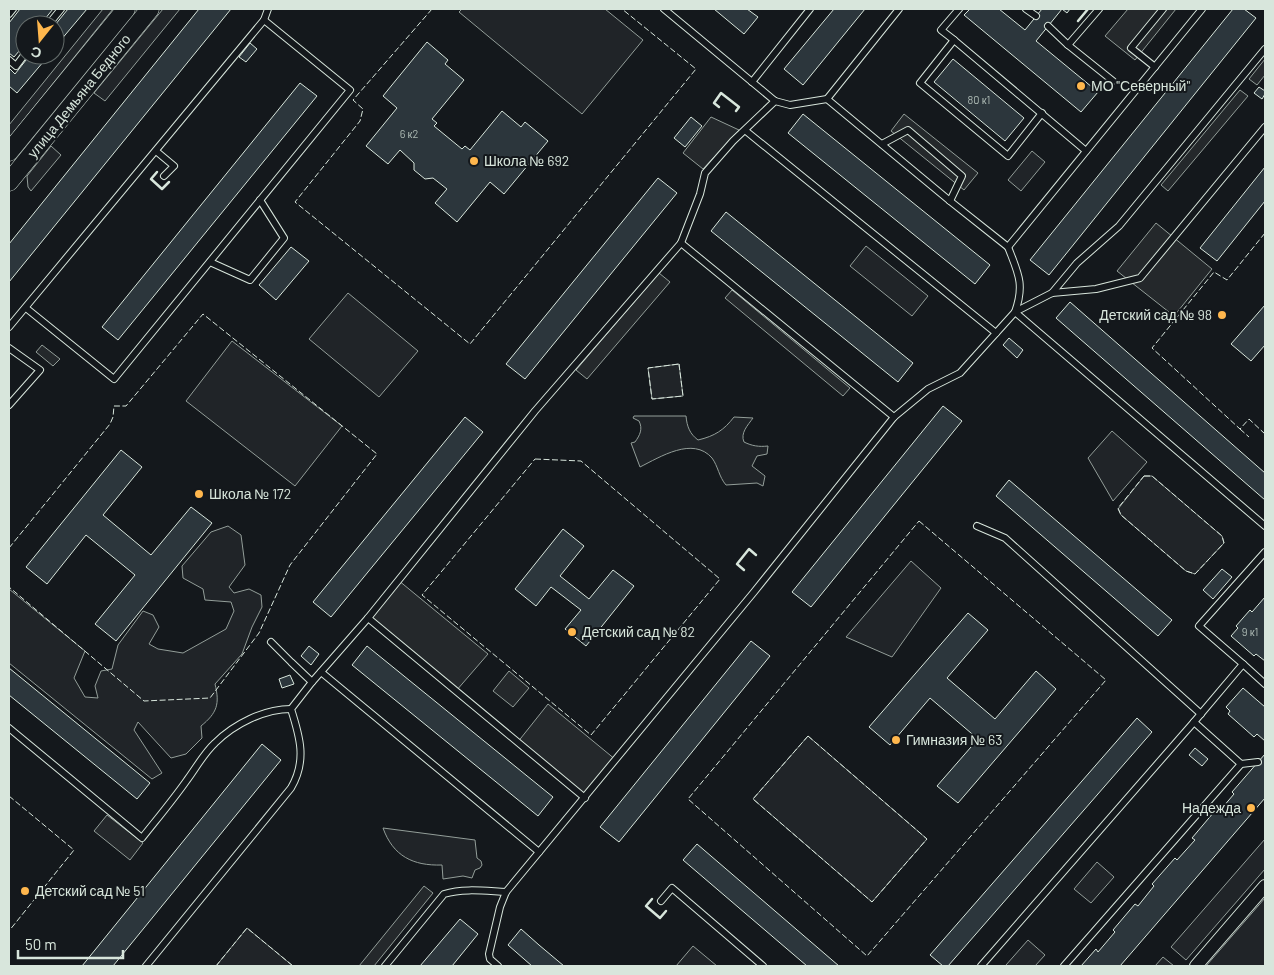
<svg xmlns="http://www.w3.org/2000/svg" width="1274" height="975" font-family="Barlow,sans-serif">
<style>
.green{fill:#202428;stroke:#939e99}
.parking{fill:#24282b;stroke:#939e99}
.building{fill:#2c363c;stroke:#d8e6dc}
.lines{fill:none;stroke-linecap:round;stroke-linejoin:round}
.lane-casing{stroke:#d8e6dc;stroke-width:8}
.street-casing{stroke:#d8e6dc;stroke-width:14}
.secondary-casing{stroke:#d8e6dc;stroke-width:19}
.lane{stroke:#14181c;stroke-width:6}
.street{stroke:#14181c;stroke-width:12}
.secondary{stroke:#14181c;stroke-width:18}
.fence{stroke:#d8e6dc;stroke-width:1;stroke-dasharray:6 2.5;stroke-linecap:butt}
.wall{stroke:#d8e6dc;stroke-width:2.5}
.poi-dot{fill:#ffb74d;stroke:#14181c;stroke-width:2}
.labels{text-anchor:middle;stroke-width:4;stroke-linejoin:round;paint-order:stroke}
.number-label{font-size:11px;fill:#adbab4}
.poi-label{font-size:14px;fill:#d8e6dc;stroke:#14181c;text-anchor:start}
.street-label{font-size:14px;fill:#d8e6dc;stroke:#14181c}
</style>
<rect width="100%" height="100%" fill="#14181c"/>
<!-- green -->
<g class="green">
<polygon points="103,9 113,9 9,138 9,125"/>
<polygon points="163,9 180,9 105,101 94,93"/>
<polygon points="462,9 605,9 643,40 582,114 459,12"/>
<polygon points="51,146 61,155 31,191 28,187 27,176"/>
<polygon points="1032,151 1045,162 1021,191 1008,180"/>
<polygon points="866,246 928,296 912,316 850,266"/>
<polygon points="348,293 418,351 379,397 309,339"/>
<polygon points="232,341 342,426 295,486 186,401"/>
<polygon points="679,364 683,396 652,399 648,368"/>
<path d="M634,416H686C687,427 690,434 698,440C715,436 724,430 734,417L753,418C748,425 740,433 744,442C752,446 759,447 768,446L767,454L757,456L752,466L765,476L763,486L757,483L726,485C719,477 718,466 712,458C693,436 660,457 640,467L631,443L635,442C640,435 643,429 639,421L633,418Z"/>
<polygon points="1112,431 1147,462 1113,501 1088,458"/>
<polygon points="1144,476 1152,476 1222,536 1224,543 1195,574 1186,571 1121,515 1118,509"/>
<path d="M228,526L241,535L245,565L229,587L234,593L249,589L261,595L262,607L252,627L242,654L215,684C220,704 217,713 201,726L202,738L186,754L171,758L138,722L134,730L162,773L152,779L9,663V589L85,651L74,678L85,697L98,698L95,686L101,671L112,669L118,645L143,611L153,615L159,627L149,644L158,649L183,653L226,629L234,611L231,602L205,600L203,589L183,578L182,566L211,532Z"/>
<polygon points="911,561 941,588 892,657 846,637"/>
<polygon points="808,736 927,839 872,902 753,799"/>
<path d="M383,828L475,840L477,858L481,861L482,865L480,868L475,870L472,878L463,876L443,879L442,865C413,866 393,856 383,828Z"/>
<polygon points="1265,839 1265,869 1186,960 1171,947"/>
<polygon points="1097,862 1114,877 1091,903 1074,889"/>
<polygon points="1265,898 1265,966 1206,966"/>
<polygon points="247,928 293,966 216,966"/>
<polygon points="1028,940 1045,955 1035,966 1008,966 1006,965"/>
<polygon points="693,946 717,966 676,966"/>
<polygon points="1163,957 1174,966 1155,966"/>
</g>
<!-- parking -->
<g class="parking">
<polygon points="1128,9 1176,9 1135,60 1105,36"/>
<polygon points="1265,59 1265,75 1257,85 1249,79"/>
<polygon points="1240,90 1248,96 1168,191 1161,185"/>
<polygon points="904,114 978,173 964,190 891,131"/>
<polygon points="711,117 739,130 703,169 683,153"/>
<polygon points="1156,223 1212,269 1174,316 1117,271"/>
<polygon points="659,273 670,282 587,379 576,370"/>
<polygon points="732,290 850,388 843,396 725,298"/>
<polygon points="42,345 60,359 53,366 36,352"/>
<polygon points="398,580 488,654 456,691 368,618"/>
<polygon points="509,671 529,688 513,707 493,691"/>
<polygon points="548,704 616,760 585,798 517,743"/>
<polygon points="107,815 143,843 130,860 94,831"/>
<polygon points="424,886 433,893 374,966 359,966"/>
</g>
<!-- building -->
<g class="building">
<polygon points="20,9 53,9 40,25 25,25 25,44 14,57 9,53 9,23"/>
<polygon points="68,9 87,9 55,47 55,25"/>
<polygon points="199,9 231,9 9,282 9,244"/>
<polygon points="714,9 747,9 758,17 744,34"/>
<polygon points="834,9 865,9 803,85 784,69"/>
<polygon points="970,9 999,9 1025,30 1042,9 1070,9 1067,13 1062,9 1036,41 1098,92 1081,112 964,15"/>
<polygon points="1233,9 1244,9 1256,18 1049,275 1030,260"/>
<polygon points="427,42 448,60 445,64 464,80 432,119 437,123 434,126 462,149 465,146 470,150 502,111 521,127 525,122 548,141 504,194 490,182 457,222 435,203 447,189 433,178 425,179 414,170 414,163 400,150 388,164 366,146 397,108 383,96"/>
<polygon points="250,43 257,49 246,62 239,57"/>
<polygon points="30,55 49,55 17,93 9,86 9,68 15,74"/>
<polygon points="953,59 1024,118 1005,141 934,82"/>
<polygon points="300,83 317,96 118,340 102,327"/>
<polygon points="1259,87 1265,91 1265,94 1262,99 1254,93"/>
<polygon points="803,114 990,265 975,284 788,133"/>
<polygon points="691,117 702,126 685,147 674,138"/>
<polygon points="1265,167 1265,201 1217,261 1200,248"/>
<polygon points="658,178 677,193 525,379 506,364"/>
<polygon points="726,212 913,363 898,382 711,231"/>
<polygon points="291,247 309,261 276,300 259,285"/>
<polygon points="1070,302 1265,473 1265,500 1056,318"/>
<polygon points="1265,305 1265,345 1251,361 1231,344"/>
<polygon points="1009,338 1023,350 1017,358 1003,345"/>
<polygon points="943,406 962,421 811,607 792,592"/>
<polygon points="465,417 483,432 331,617 313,602"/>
<polygon points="121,450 142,467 103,515 151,555 191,507 212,523 116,641 95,624 135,575 86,535 47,584 26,567"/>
<polygon points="1009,480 1172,620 1158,636 996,496"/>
<polygon points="563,529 584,546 560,576 589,599 613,570 634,586 586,646 565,629 581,610 551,587 536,606 515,589"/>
<polygon points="1222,569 1232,577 1213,599 1203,590"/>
<polygon points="1265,597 1265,661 1256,654 1254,656 1231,636 1238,628 1236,626 1250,610 1252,612"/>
<polygon points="968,613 988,630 947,678 995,719 1036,671 1056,689 958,803 937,786 978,739 930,698 890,745 869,727"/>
<polygon points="751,641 770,656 619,842 600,827"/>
<polygon points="309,646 319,654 311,665 301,656"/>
<polygon points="367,646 553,797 538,816 352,665"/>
<polygon points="9,668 150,783 137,799 9,695"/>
<polygon points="290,675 294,684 282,688 279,679"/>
<polygon points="1243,688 1265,707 1265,741 1257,734 1254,737 1228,714 1230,711 1226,707"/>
<polygon points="1137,718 1152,732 948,966 943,966 930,955"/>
<polygon points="262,744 281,760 113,966 82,966"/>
<polygon points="1195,748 1208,759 1202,766 1189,755"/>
<polygon points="1265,754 1265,798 1120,966 1081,966 1096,949 1098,952 1115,932 1113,930 1135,904 1138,906 1154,886 1152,884 1175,858 1177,860 1195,840 1192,838 1214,812 1217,814 1234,794 1232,792"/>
<polygon points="697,844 839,966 807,966 683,860"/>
<polygon points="460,919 478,934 452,966 420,966"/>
<polygon points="521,929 539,945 564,966 532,966 508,945"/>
</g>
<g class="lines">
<!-- lane casing -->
<g class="lane-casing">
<g id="lane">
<polyline points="664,9 775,101 790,105 827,99 899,9"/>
<polyline points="959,9 941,30 954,40 920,83 1008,156 1042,113"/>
<polyline points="1026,9 1036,16"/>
<polyline points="9,14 13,9"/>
<polyline points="48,25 61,9"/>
<polyline points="1048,26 1068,45 1113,81"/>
<polyline points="954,40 1086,151"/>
<polyline points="1068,45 1099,9"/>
<polyline points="9,60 16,66 25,54"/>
<polyline points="1155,67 1131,48 1163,9"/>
<polyline points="752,82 810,9"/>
<polyline points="827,99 950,201 1008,247 1202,9"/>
<polyline points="746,131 996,333"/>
<polyline points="882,144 908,130 962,176 950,201"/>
<polyline points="156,151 174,166 164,176"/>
<polyline points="681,243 894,417"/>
<path d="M1008,247C1018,273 1025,284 1015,312L1265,526"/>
<polyline points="210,262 250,280 284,238 260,200"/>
<polyline points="1052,293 1077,263 1119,226 1265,49"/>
<polyline points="26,308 114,379 350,90 264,20"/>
<polyline points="9,327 264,20 268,9"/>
<polyline points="9,348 40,370 9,405"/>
<polyline points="977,526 1005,538 1201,714"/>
<polyline points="368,618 585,798"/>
<polyline points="271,642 291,662 312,682"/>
<polyline points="1243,664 1199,626 1265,552"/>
<polyline points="321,672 539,852"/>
<polyline points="1194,722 1241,764"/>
<path d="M9,728L142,838C157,819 173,800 187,780C196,768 204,753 215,743C234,724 264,709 291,709"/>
<polyline points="661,901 672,888 763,966"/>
<path d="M146,966L291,788C307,761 300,737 291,709L312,682L368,618L535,411L681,243L700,194L705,173L733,141L775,101"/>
<path d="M385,966L444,894C464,888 485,891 506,892"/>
<polyline points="498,966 490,959 489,954 500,907 506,892 754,592 894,417 928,389 960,373 1015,312 1052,293 1096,289 1140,278 1265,127"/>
<polyline points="981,966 1194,722 1243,664 1265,684"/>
<polyline points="1064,966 1241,764 1258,762"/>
</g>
</g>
<!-- street casing -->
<g class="street-casing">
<polyline id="street" points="1196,966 1265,886"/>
</g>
<!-- secondary casing -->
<g class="secondary-casing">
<g id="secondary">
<polyline points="9,152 126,9"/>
<polyline points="9,182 150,9"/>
</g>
</g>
<!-- lane -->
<use href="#lane" class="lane"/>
<!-- street -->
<use href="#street" class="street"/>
<!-- secondary -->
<use href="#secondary" class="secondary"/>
<!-- fence -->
<g class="fence">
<polyline points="432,9 353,100 363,109 360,121 295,202 470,344 696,69 622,9"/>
<polyline points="1265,233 1227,280 1214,272 1152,348 1240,429 1249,419 1265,434"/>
<polygon points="679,364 683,396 652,399 648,368"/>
<polyline points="1240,429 1249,437"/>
<polygon points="535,459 581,461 720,579 591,735 422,595"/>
<polygon points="1144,476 1152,476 1222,536 1224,543 1195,574 1186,571 1121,515 1118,508"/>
<polygon points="919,521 1106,680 867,956 688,799"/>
<polyline points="9,548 110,424 113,417 114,406 126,406 203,314 377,454 290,565 259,633 210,698 144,701 9,587"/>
<polygon points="808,736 927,839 872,902 753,799"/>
<polyline points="9,796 74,850 9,931"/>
<polyline points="216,966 247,928 293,966"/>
</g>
<!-- wall -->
<g class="wall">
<polyline points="1078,21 1088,9"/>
<polyline points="719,107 714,103 721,93 739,107 736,111"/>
<polyline points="157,172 151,179 162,189 169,182"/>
<polyline points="744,570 737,564 749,549 756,555"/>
<polyline points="652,899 646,906 660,918 666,911"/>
</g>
</g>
<!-- markers -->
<g class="poi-dot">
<circle cx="1081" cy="86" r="5"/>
<circle cx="474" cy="161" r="5"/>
<circle cx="1222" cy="315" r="5"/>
<circle cx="199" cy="494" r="5"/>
<circle cx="572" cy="632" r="5"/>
<circle cx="896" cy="740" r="5"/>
<circle cx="1251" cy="808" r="5"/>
<circle cx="25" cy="891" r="5"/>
</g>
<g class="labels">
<!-- number labels -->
<g class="number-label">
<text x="979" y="104">80 к1</text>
<text x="409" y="138">6 к2</text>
<text x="1250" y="636">9 к1</text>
</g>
<!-- poi labels -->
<g class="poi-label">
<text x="1091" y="91">МО "Северный"</text>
<text x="484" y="166">Школа № 692</text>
<text x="1212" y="320" text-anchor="end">Детский сад № 98</text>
<text x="209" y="499">Школа № 172</text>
<text x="582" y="637">Детский сад № 82</text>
<text x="906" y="745">Гимназия № 63</text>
<text x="1241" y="813" text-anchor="end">Надежда</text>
<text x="35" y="896">Детский сад № 51</text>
</g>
<!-- street labels -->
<g class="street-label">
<text transform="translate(79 96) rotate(-51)" y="5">улица Демьяна Бедного</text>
</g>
</g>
<!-- border -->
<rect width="1274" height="975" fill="none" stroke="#d8e6dc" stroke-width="20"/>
<!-- north arrow -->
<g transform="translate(40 40) rotate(197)"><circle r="24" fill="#14181c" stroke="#626a69"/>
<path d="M0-4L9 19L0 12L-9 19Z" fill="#ffb74d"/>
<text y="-8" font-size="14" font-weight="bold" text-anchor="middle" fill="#d8e6dc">С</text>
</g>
<!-- scale -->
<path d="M18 950v8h105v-8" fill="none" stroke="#d8e6dc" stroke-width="2.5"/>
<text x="25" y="950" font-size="15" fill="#d8e6dc" stroke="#14181c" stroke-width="4" paint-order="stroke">50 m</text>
</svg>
